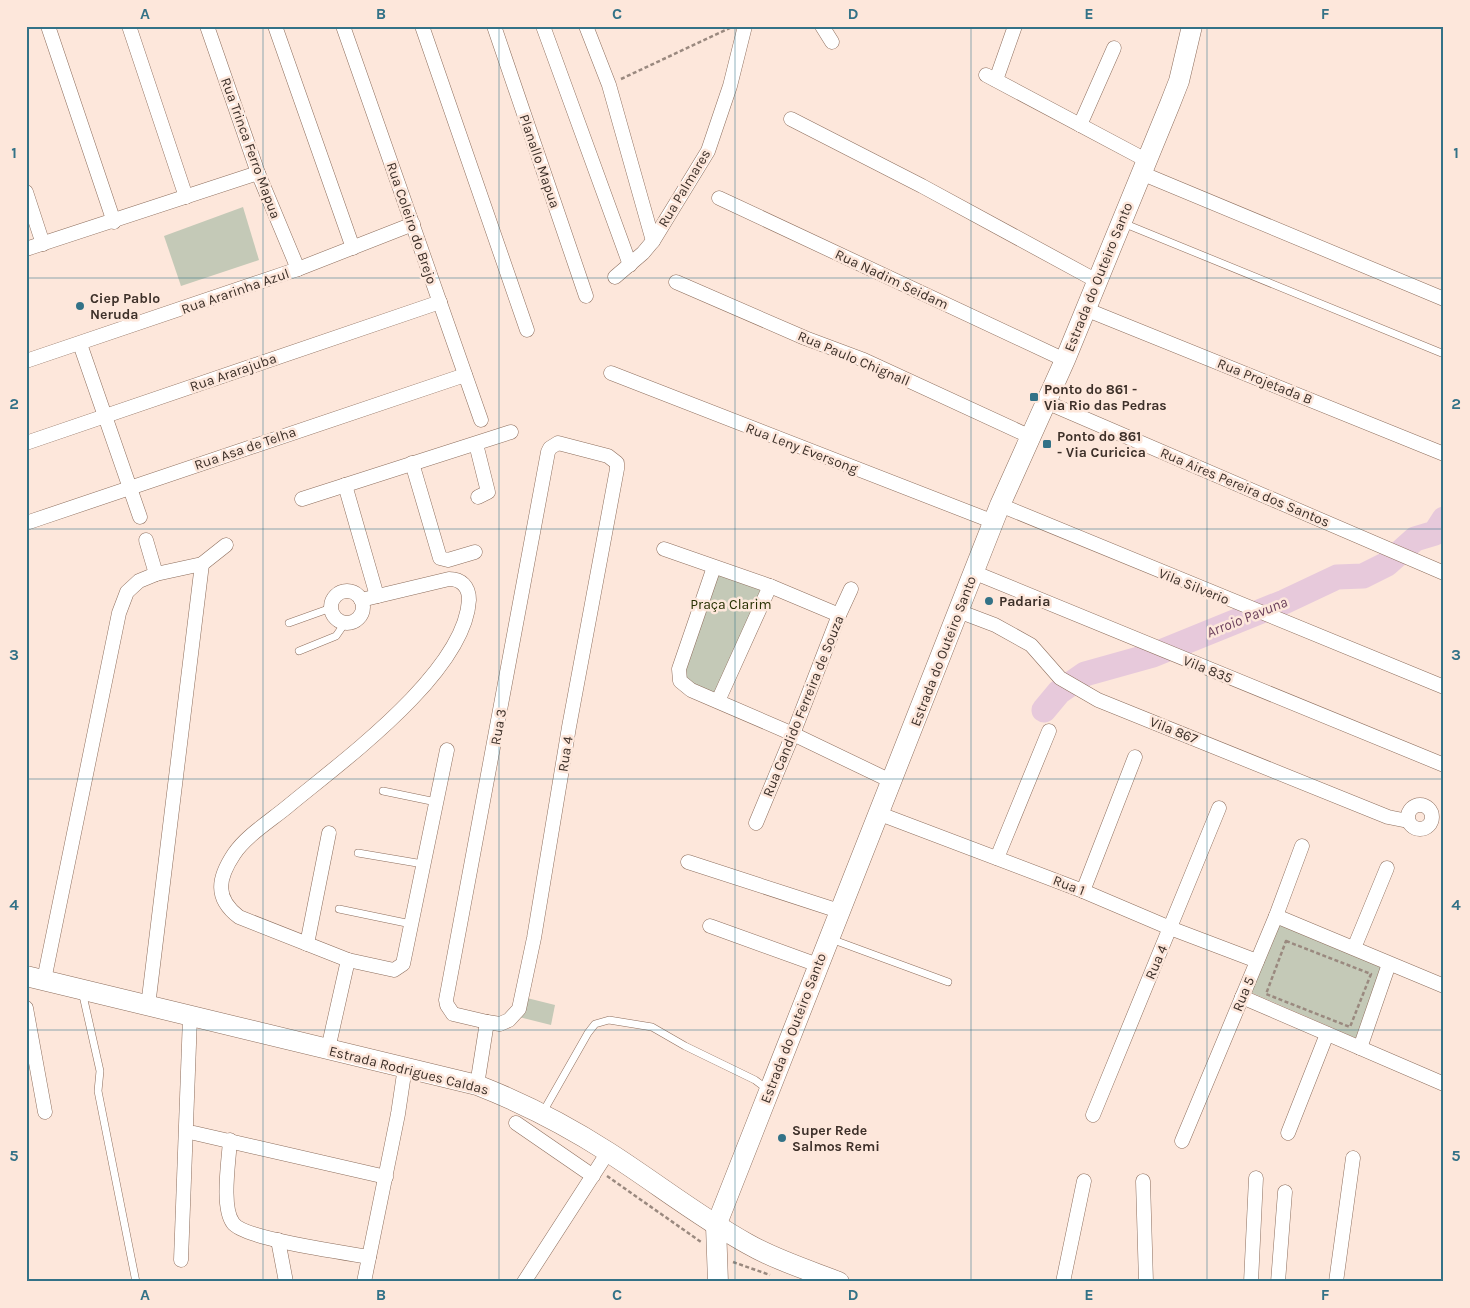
<svg xmlns="http://www.w3.org/2000/svg" width="1470" height="1308" font-family="Karla,sans-serif">
<style>
.green{fill:#c4c9b7}
.lines{fill:none;stroke-linecap:round;stroke-linejoin:round}
.river{stroke:#e7c9db;stroke-width:25}
.lane-casing{stroke:#8d6e5d;stroke-width:8}
.street-casing{stroke:#8d6e5d;stroke-width:15}
.secondary-casing{stroke:#8d6e5d;stroke-width:21}
.path{stroke:#9a897f;stroke-width:2.5;stroke-dasharray:4 2.5;stroke-linecap:butt}
.lane{stroke:#fff;stroke-width:7}
.street{stroke:#fff;stroke-width:14}
.secondary{stroke:#fff;stroke-width:20}
.grid{fill:none;stroke:#337287;stroke-width:1;stroke-opacity:0.55}
.poi-dot{fill:#337287;stroke:#fde7db;stroke-width:2}
.labels{text-anchor:middle;stroke-width:5;stroke-linejoin:round;paint-order:stroke}
.street-label{font-size:14px;fill:#3d3029;stroke:#fde7db}
.poi-label{font-size:14px;font-weight:bold;fill:#3d3029;stroke:#fde7db;text-anchor:start}
.park-label{font-size:14px;fill:#262f00;stroke:#fde7db}
.water-label{font-size:15px;font-style:italic;fill:#6d425d;stroke:#fde7db}
.neatline{fill:none;stroke:#337287;stroke-width:2}
.grid-label{font-size:16px;text-anchor:middle;font-weight:bold;fill:#337287}
</style>
<rect width="100%" height="100%" fill="#fde7db"/>
<!-- green -->
<g class="green">
<polygon points="243,207 259,260 181,286 164,236"/>
<polygon points="714,567 770,586 718,701 678,673"/>
<polygon points="1278,922 1381,967 1356,1038 1250,992"/>
<polygon points="523,997 555,1005 551,1025 519,1017"/>
</g>
<g class="lines">
<!-- river -->
<polyline class="river" points="1044,710 1059,692 1085,674 1153,655 1284,602 1337,577 1363,576 1387,564 1415,539 1435,533 1444,519"/>
<!-- lane casing -->
<g class="lane-casing">
<g id="lane">
<polyline points="1123,223 1444,354"/>
<polyline points="289,623 331,608"/>
<polyline points="299,651 336,636 345,623"/>
<polyline points="383,791 436,802"/>
<polyline points="358,853 423,864"/>
<polyline points="339,909 411,924"/>
<polyline points="831,939 948,982"/>
<polyline points="82,991 100,1071 98,1091 136,1282"/>
<polyline points="543,1112 588,1033 595,1024 609,1020 652,1027 685,1046 755,1080 767,1089"/>
</g>
</g>
<!-- street casing -->
<g class="street-casing">
<g id="street">
<polyline points="48,26 114,222"/>
<polyline points="129,26 186,197"/>
<polyline points="207,26 258,173 298,269"/>
<polyline points="275,26 353,248"/>
<polyline points="343,26 481,420"/>
<polyline points="422,26 527,330"/>
<polyline points="494,26 586,296"/>
<polyline points="543,26 630,265"/>
<polyline points="586,26 609,85 653,241"/>
<polyline points="822,26 832,42"/>
<polyline points="986,75 1146,160"/>
<polyline points="996,80 1015,26"/>
<polyline points="791,119 922,186 1097,281"/>
<polyline points="1080,125 1114,48"/>
<polyline points="1141,173 1444,299"/>
<polyline points="26,192 43,244"/>
<polyline points="719,198 1065,360"/>
<polyline points="26,249 258,173"/>
<polyline points="615,277 643,253 653,241 708,151 730,86 745,26"/>
<polyline points="676,282 805,338 864,360 1031,437"/>
<polyline points="1085,309 1444,454"/>
<polyline points="80,344 140,517"/>
<polyline points="26,361 298,269 413,224"/>
<polyline points="611,373 994,522"/>
<polyline points="1046,402 1444,573"/>
<polyline points="26,443 440,302"/>
<polygon points="558,443 608,456 617,463 617,469 569,727 534,938 519,1009 509,1020 500,1024 487,1022 453,1014 447,1005 446,1000 548,452 550,448"/>
<polyline points="476,444 488,492 478,497"/>
<polyline points="412,463 440,558 448,560 475,552"/>
<polyline points="345,485 377,596"/>
<polyline points="302,499 511,432"/>
<polyline points="1000,505 1444,687"/>
<polyline points="26,523 465,375"/>
<polyline points="146,540 156,574"/>
<polyline points="664,549 770,586 839,615"/>
<polyline points="714,567 679,669 680,681 691,690 793,734 893,782"/>
<polyline points="973,572 1444,765"/>
<circle cx="347" cy="607" r="16"/>
<polyline points="958,611 995,625 1031,645 1060,678 1098,700 1388,817 1408,821"/>
<polyline points="718,701 770,586"/>
<circle cx="1420" cy="817" r="12"/>
<polyline points="880,814 1083,891 1170,928 1257,961"/>
<polyline points="756,823 793,734 839,615 851,589"/>
<polyline points="997,858 1049,731"/>
<polyline points="688,862 839,911"/>
<polyline points="1083,891 1135,757"/>
<polyline points="1276,916 1444,986"/>
<polyline points="710,926 818,965"/>
<polyline points="307,944 329,833"/>
<polyline points="1354,948 1387,868"/>
<polyline points="348,960 394,970 403,964 447,750"/>
<polyline points="44,980 119,613 127,592 139,581 156,574 202,564 226,545"/>
<polyline points="1242,997 1444,1084"/>
<polyline points="148,1006 202,564"/>
<polyline points="26,1008 45,1112"/>
<polyline points="1360,1048 1389,964"/>
<path d="M328,1049L348,960L239,917C214,898 218,878 234,854C246,836 270,821 287,807C341,762 465,673 469,600C469,586 461,579 449,579L361,600"/>
<polyline points="477,1085 487,1022"/>
<polyline points="1093,1115 1219,808"/>
<polyline points="516,1123 593,1176"/>
<polyline points="194,1133 386,1177"/>
<polyline points="1288,1133 1327,1034"/>
<path d="M230,1140C229,1160 221,1207 233,1223C244,1239 346,1253 369,1257"/>
<polyline points="1182,1141 1276,916 1302,846"/>
<polyline points="1143,1181 1146,1282"/>
<polyline points="278,1240 286,1282"/>
<polyline points="181,1260 190,1017"/>
<polyline points="364,1282 398,1114 405,1067"/>
<polyline points="524,1282 608,1152"/>
<polyline points="1063,1282 1084,1181"/>
<polyline points="1251,1282 1256,1178"/>
<polyline points="1278,1282 1285,1192"/>
<polyline points="1336,1282 1353,1158"/>
</g>
</g>
<!-- secondary casing -->
<g class="secondary-casing">
<g id="secondary">
<path d="M26,976L477,1085C523,1103 566,1125 608,1152C655,1182 699,1217 748,1244C776,1260 808,1270 839,1282"/>
<polyline points="718,1282 716,1226 1000,505 1065,360 1170,104 1179,81 1192,26"/>
</g>
</g>
<!-- path -->
<g class="path">
<polyline points="621,79 732,27"/>
<polygon points="1286,941 1371,974 1350,1027 1266,994"/>
<polyline points="607,1176 701,1242"/>
<polyline points="733,1262 770,1275"/>
</g>
<!-- lane -->
<use href="#lane" class="lane"/>
<!-- street -->
<use href="#street" class="street"/>
<!-- secondary -->
<use href="#secondary" class="secondary"/>
</g>
<!-- grid -->
<path class="grid" d="M263,26V1282M499,26V1282M735,26V1282M971,26V1282M1207,26V1282M26,278H1444M26,529H1444M26,779H1444M26,1030H1444"/>
<!-- markers -->
<g class="poi-dot">
<circle cx="80" cy="306" r="5"/>
<rect x="1029" y="392" width="10" height="10" rx="2.5"/>
<rect x="1042" y="439" width="10" height="10" rx="2.5"/>
<circle cx="989" cy="601" r="5"/>
<circle cx="782" cy="1138" r="5"/>
</g>
<g class="labels">
<!-- street labels -->
<g class="street-label">
<text transform="translate(251 148) rotate(70)" y="5">Rua Trinca Ferro Mapua</text>
<text transform="translate(540 161) rotate(71)" y="5">Planallo Mapua</text>
<text transform="translate(684 188) rotate(-59)" y="5">Rua Palmares</text>
<text transform="translate(412 223) rotate(71)" y="5">Rua Coleiro do Brejo</text>
<text transform="translate(1098 277) rotate(-68)" y="5">Estrada do Outeiro Santo</text>
<text transform="translate(892 279) rotate(25)" y="5">Rua Nadim Seidam</text>
<text transform="translate(235 291) rotate(-19)" y="5">Rua Ararinha Azul</text>
<text transform="translate(854 358) rotate(23)" y="5">Rua Paulo Chignall</text>
<text transform="translate(233 372) rotate(-19)" y="5">Rua Ararajuba</text>
<text transform="translate(1265 381) rotate(22)" y="5">Rua Projetada B</text>
<text transform="translate(245 448) rotate(-19)" y="5">Rua Asa de Telha</text>
<text transform="translate(802 448) rotate(21)" y="5">Rua Leny Eversong</text>
<text transform="translate(1245 487) rotate(23)" y="5">Rua Aires Pereira dos Santos</text>
<text transform="translate(1194 586) rotate(22)" y="5">Vila Silverio</text>
<text transform="translate(943 651) rotate(-69)" y="5">Estrada do Outeiro Santo</text>
<text transform="translate(1208 669) rotate(22)" y="5">Vila 835</text>
<text transform="translate(803 706) rotate(-68)" y="5">Rua Candido Ferreira de Souza</text>
<text transform="translate(498 727) rotate(-80)" y="5">Rua 3</text>
<text transform="translate(1174 730) rotate(22)" y="5">Vila 867</text>
<text transform="translate(565 754) rotate(-81)" y="5">Rua 4</text>
<text transform="translate(1069 885) rotate(21)" y="5">Rua 1</text>
<text transform="translate(1156 962) rotate(-67)" y="5">Rua 4</text>
<text transform="translate(1243 994) rotate(-68)" y="5">Rua 5</text>
<text transform="translate(793 1028) rotate(-69)" y="5">Estrada do Outeiro Santo</text>
<text transform="translate(409 1070) rotate(14)" y="5">Estrada Rodrigues Caldas</text>
</g>
<!-- poi labels -->
<g class="poi-label">
<text x="90" y="303">Ciep Pablo<tspan x="90" dy="16">Neruda</tspan></text>
<text x="1044" y="394">Ponto do 861 -<tspan x="1044" dy="16">Via Rio das Pedras</tspan></text>
<text x="1057" y="441">Ponto do 861<tspan x="1057" dy="16">- Via Curicica</tspan></text>
<text x="999" y="606">Padaria</text>
<text x="792" y="1135">Super Rede<tspan x="792" dy="16">Salmos Remi</tspan></text>
</g>
<!-- park labels -->
<g class="park-label">
<text x="731" y="609">Praça Clarim</text>
</g>
<!-- water labels -->
<g class="water-label">
<text transform="translate(1247 617) rotate(-22)" y="5">Arroio Pavuna</text>
</g>
</g>
<!-- border -->
<rect width="1470" height="1308" fill="none" stroke="#fde7db" stroke-width="55"/>
<rect x="28" y="28" width="1414" height="1252" class="neatline"/>
<g class="grid-label">
<text x="145" y="19">A</text>
<text x="381" y="19">B</text>
<text x="617" y="19">C</text>
<text x="853" y="19">D</text>
<text x="1089" y="19">E</text>
<text x="1325" y="19">F</text>
<text x="14" y="158">1</text>
<text x="1456" y="158">1</text>
<text x="14" y="409">2</text>
<text x="1456" y="409">2</text>
<text x="14" y="660">3</text>
<text x="1456" y="660">3</text>
<text x="14" y="910">4</text>
<text x="1456" y="910">4</text>
<text x="14" y="1161">5</text>
<text x="1456" y="1161">5</text>
<text x="145" y="1300">A</text>
<text x="381" y="1300">B</text>
<text x="617" y="1300">C</text>
<text x="853" y="1300">D</text>
<text x="1089" y="1300">E</text>
<text x="1325" y="1300">F</text>
</g>
</svg>
